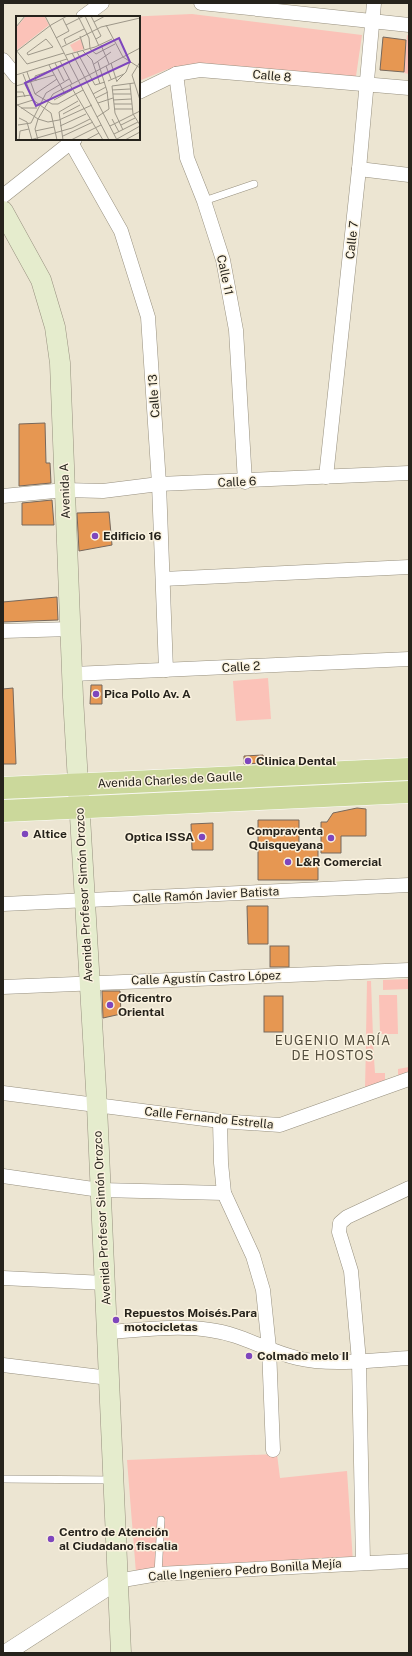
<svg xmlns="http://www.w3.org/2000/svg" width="412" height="1656" font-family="'Public Sans',sans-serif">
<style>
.green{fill:#fbc2b8}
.building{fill:#e69752;stroke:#77685c}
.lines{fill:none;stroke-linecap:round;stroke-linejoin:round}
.service-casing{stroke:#97907f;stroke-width:8}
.minor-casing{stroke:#97907f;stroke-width:15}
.tertiary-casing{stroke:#97907f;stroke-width:18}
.secondary-casing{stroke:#97907f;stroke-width:21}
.primary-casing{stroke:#fff;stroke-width:23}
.service{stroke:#fff;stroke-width:7}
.minor{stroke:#fff;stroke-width:14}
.tertiary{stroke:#fff;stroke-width:17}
.secondary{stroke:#e5eccd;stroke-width:20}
.primary{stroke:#cbd89b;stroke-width:22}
.poi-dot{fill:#7e46bd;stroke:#faf2df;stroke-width:1.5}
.labels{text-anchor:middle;stroke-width:3;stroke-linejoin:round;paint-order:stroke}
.street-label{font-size:12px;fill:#26231c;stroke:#faf2df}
.poi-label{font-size:12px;font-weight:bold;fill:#26231c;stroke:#faf2df;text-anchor:start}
.neighbourhood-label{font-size:13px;letter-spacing:1px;fill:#565040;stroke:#faf2df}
.inset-road{fill:none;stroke:#9d9789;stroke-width:1}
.view{fill:#7e46bd;fill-opacity:0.15;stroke:#7e46bd;stroke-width:2}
.inset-edge{fill:none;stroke:#26231c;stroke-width:2}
</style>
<rect width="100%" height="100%" fill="#ece5d2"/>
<!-- green -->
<g class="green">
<polygon points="192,14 362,35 355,83 203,67 168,69 139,81 139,17 125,17"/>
<polygon points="407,35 409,36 409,74 404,73"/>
<polygon points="268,678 271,719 236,721 233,681"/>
<polygon points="409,979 409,1011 408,989 383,990 383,980"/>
<polygon points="367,981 371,981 373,1037 366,1037"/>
<polygon points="379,995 397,995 398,1034 380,1034"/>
<polygon points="373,1044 375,1073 385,1073 385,1081 365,1088 366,1045"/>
<polygon points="409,1067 409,1071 398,1076 398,1069"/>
<polygon points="277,1454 280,1478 347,1471 353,1562 136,1573 127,1460"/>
</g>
<!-- building -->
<g class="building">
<polygon points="383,37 406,40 404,72 380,70"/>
<polygon points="45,423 46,463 50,463 51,483 19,486 19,424"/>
<polygon points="52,500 54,525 22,525 22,503"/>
<polygon points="109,512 112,545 79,551 77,513"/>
<polygon points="57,597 58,620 3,622 3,602"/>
<polygon points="91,685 102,685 102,704 90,704"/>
<polygon points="13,688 16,764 3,764 3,689"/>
<polygon points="263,755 264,763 244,764 244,756"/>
<polygon points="357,808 366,809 366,836 341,836 341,853 321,853 321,822 327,822 333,813"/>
<polygon points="258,820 299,820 299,845 318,845 318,880 258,880"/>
<polygon points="213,823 213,850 192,850 191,824"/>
<polygon points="247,906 268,906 268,944 248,944"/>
<rect x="270" y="946" width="19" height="21"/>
<polygon points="102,991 120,991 121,1014 103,1018"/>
<rect x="264" y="996" width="19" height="36"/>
</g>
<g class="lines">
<!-- service casing -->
<g class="service-casing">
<g id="service">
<polyline points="204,201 254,184"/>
<polyline points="3,1479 113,1480"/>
<polyline points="158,1574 161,1520"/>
</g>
</g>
<!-- minor casing -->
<g class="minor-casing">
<g id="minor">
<polyline points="201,3 409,25"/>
<polyline points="83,17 102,3"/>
<polyline points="3,60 17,77"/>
<polyline points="176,74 187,158 204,201 223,260 236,330 245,482"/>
<polyline points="139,92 176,74 200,70 409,88"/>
<polyline points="69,139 121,231 148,317 159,484 166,670"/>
<polyline points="359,169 409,175"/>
<polyline points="3,196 75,139"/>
<polyline points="326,477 359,169 374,3"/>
<polyline points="3,496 65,490 103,491 159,484 409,473"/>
<polyline points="163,579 409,567"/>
<polyline points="3,631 71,629"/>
<polyline points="73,674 409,659"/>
<polyline points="3,904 409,885"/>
<polyline points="3,987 409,970"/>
<polyline points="3,1093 220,1121 280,1125 409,1079"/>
<polyline points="220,1121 221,1163 224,1193 253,1256 263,1290 269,1348 273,1450"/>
<polyline points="3,1176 100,1190 224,1193"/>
<polyline points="3,1278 105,1283"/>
<path d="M107,1332C140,1330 177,1325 210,1330C241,1334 267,1351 297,1358C329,1366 375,1360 409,1358"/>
<polyline points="3,1365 109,1378"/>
<polyline points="363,1563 359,1361 351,1271 339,1232 340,1223 347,1217 409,1188"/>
<polyline points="117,1581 158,1574 409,1561"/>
</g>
</g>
<!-- tertiary casing -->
<g class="tertiary-casing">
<polyline id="tertiary" points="6,1653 117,1581"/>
</g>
<!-- secondary casing -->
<g class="secondary-casing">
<polyline id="secondary" points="3,211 41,280 55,327 60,363 73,697 97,1106 121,1653"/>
</g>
<!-- primary casing -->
<g class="primary-casing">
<g id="primary">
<polyline points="3,788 409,769"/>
<polyline points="3,811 409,792"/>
</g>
</g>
<!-- service -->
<use href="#service" class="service"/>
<!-- minor -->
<use href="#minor" class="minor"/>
<!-- tertiary -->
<use href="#tertiary" class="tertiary"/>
<!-- secondary -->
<use href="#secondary" class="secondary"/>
<!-- primary -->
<use href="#primary" class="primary"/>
</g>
<!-- markers -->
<g class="poi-dot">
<circle cx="95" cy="536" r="4"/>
<circle cx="96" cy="694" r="4"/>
<circle cx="248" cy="761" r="4"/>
<circle cx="25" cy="834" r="4"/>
<circle cx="202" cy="837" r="4"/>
<circle cx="331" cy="838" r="4"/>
<circle cx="288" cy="862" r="4"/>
<circle cx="110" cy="1005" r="4"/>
<circle cx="116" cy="1320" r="4"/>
<circle cx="249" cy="1356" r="4"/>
<circle cx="51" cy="1539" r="4"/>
</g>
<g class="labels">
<!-- street labels -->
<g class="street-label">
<text transform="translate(272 76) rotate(5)" y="4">Calle 8</text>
<text transform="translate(352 240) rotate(-84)" y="4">Calle 7</text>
<text transform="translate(225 275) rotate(78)" y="4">Calle 11</text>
<text transform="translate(154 396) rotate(-94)" y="4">Calle 13</text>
<text transform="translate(237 482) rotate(-2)" y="4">Calle 6</text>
<text transform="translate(65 491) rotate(-92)" y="4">Avenida A</text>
<text transform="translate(241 667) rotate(-3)" y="4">Calle 2</text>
<text transform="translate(170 780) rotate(-3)" y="4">Avenida Charles de Gaulle</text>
<text transform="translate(84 895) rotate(-93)" y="4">Avenida Profesor Simón Orozco</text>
<text transform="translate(206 895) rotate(-3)" y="4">Calle Ramón Javier Batista</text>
<text transform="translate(206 978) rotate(-2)" y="4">Calle Agustín Castro López</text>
<text transform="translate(209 1118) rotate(6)" y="4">Calle Fernando Estrella</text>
<text transform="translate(102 1218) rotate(-93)" y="4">Avenida Profesor Simón Orozco</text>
<text transform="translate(245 1570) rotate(-4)" y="4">Calle Ingeniero Pedro Bonilla Mejía</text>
</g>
<!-- poi labels -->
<g class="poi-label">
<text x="103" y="540">Edificio 16</text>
<text x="104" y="698">Pica Pollo Av. A</text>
<text x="256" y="765">Clinica Dental</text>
<text x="323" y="835" text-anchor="end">Compraventa<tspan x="323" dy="14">Quisqueyana</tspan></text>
<text x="33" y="838">Altice</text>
<text x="194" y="841" text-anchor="end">Optica ISSA</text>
<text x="296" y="866">L&amp;R Comercial</text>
<text x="118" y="1002">Oficentro<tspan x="118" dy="14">Oriental</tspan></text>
<text x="124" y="1317">Repuestos Moisés.Para<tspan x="124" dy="14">motocicletas</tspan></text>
<text x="257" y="1360">Colmado melo II</text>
<text x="59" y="1536">Centro de Atención<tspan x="59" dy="14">al Ciudadano fiscalia</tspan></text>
</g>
<!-- neighbourhood labels -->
<g class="neighbourhood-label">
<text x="333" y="1045">EUGENIO MARÍA<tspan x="333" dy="15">DE HOSTOS</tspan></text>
</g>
</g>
<!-- overview -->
<g transform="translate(16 16)">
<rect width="124" height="124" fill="#ece5d2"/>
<path d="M10,0H28L33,9L1,34L0,12ZM65,23L68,33L58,36L54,29Z" fill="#fbc2b8"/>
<path class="inset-road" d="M29,0L93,124M62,0L73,22L74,32M69,0L83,30M75,0L85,20L80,23M78,6L89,0M50,9L68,0M90,9L107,41L124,52M0,11L9,0M64,20L68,33M40,22L53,15L47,3M30,23L37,31L12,39L11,37ZM50,28L48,23L68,13M85,29L93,48M46,31L85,11L124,2M73,32L80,38L99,28M0,34L11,48L48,37M66,34L76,44L84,68M1,35L35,9L51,0M61,36L79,69L89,66M56,37L101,124M50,39L79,31L96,23M44,45L56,68M124,46L116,59L124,84M39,47L48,65M95,47L101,66M78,48L95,36M33,49L49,78M90,50L95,63M11,56L19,78L36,88H42L67,74M7,58L17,84L35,97L41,124M0,59L51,43M20,65L19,60L36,54M92,65L108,58M101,65L110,56L114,46M114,68L117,98L124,109M54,69L87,124M0,70L38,59M96,74L114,73M0,76H7L9,81M19,78L41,63M77,78L90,71M97,78H115M0,81L15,79M80,82L92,76M38,84L56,74M97,84L115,83M82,87L97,82M0,88L22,103L37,78L124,32M98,88H116M1,89L17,84M5,92H21M98,93H116M47,98L64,89M81,101L93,93L91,75L82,46M3,102L11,106L16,124M96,103L103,116M2,109L15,107L30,77L53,63M105,109L119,102M44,110L70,98M94,110L124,95M107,114L99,97L96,70L118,67M19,115L38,111M98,118L122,106M47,120L77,106M101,123L124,110M3,124L4,115L13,113M14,124L56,112L74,103M22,124L19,113L22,103L32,106L43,104L76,89M47,124L43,96L62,85M55,124L85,109M70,124L83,117M109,124L124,116"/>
<path class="view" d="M103,22L114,46L20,90L9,67Z"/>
<rect width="124" height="124" class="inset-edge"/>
</g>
<!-- border -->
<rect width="412" height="1656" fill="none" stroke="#26231c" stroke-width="8"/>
</svg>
